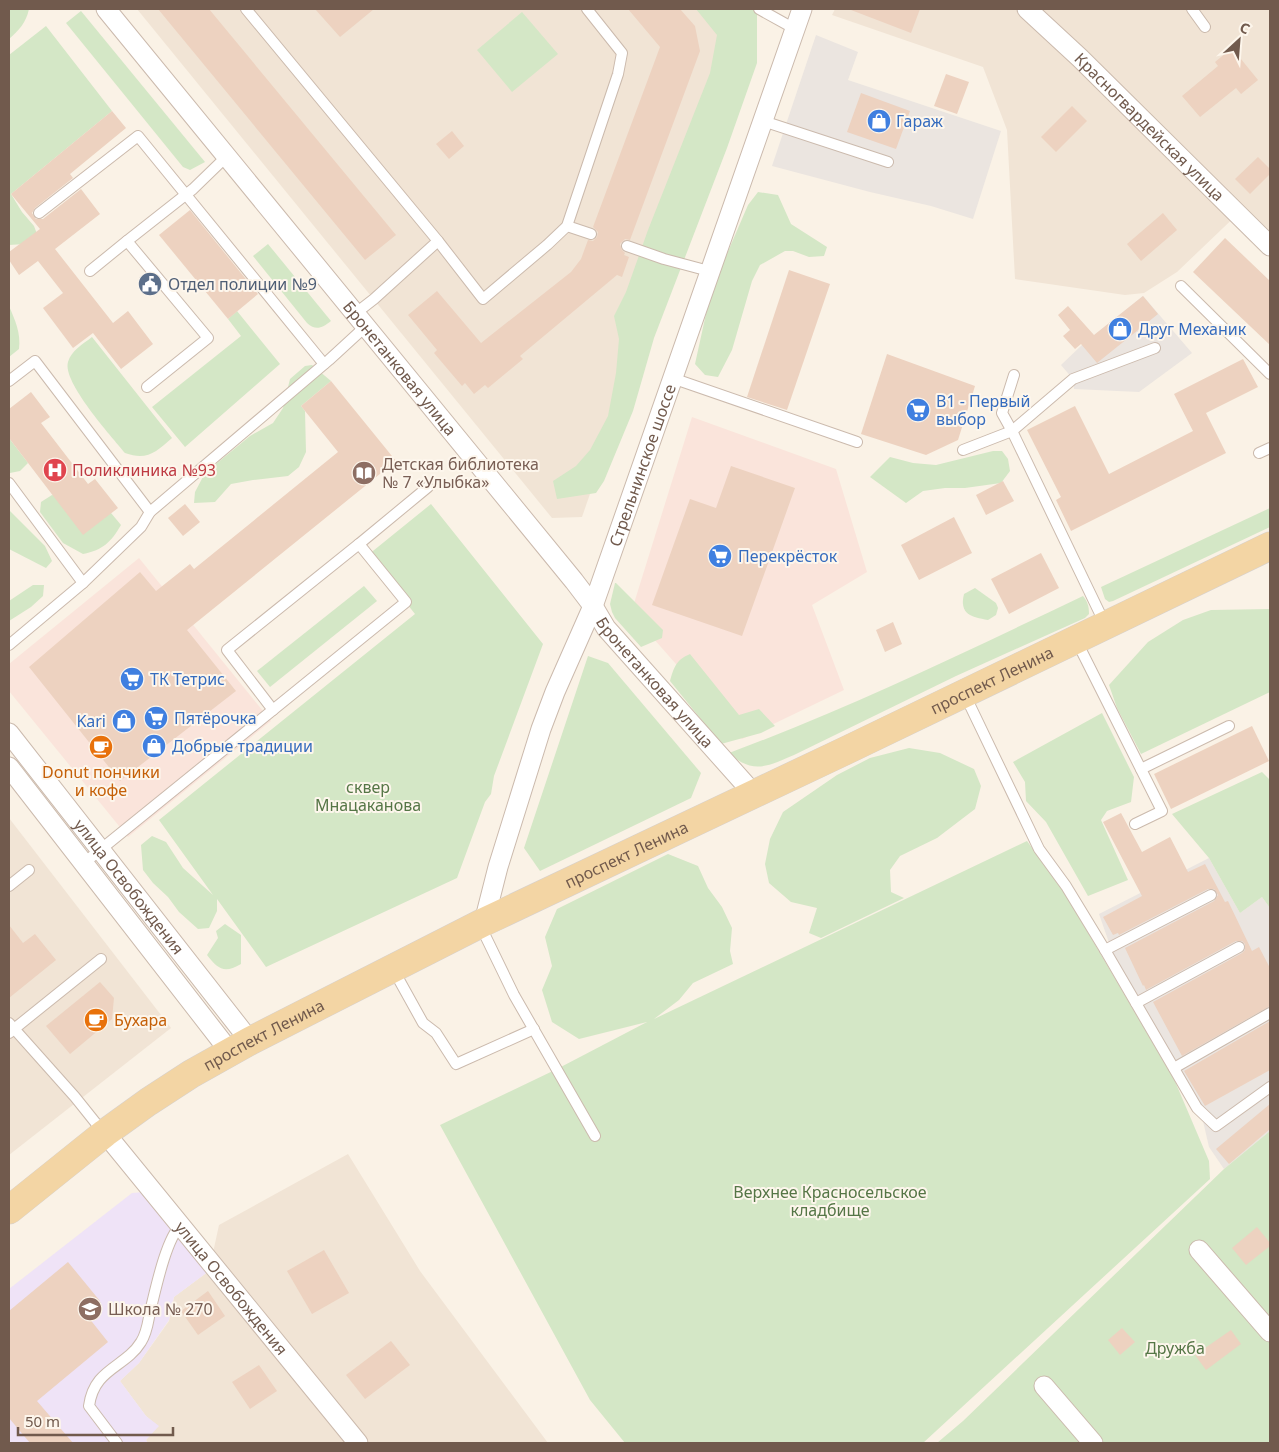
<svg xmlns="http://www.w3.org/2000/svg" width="1279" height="1452" font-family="'Noto Sans',sans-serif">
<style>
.residential{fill:#f1e4d5}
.commercial{fill:#fae4db}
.industrial{fill:#ebe5e0}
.education{fill:#efe3f7}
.green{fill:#d4e7c6}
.building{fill:#edd2c0}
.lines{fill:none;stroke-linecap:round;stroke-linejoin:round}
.service-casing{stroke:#cbbaad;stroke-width:12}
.minor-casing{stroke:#cbbaad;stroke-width:21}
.primary-casing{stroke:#d7d1cd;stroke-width:29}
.service{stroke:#fff;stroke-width:10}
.minor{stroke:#fff;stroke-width:19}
.primary{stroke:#f3d5a4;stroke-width:28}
.labels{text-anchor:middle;stroke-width:4;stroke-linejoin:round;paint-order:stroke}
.shop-label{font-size:16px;fill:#366cbe;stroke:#fdf6ec;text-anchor:start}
.street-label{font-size:16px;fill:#715a4d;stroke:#fdf6ec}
.service-label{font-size:16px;fill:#4e5e75;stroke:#fdf6ec;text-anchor:start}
.education-label{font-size:16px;fill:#785e54;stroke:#fdf6ec;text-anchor:start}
.health-label{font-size:16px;fill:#be3a42;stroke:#fdf6ec;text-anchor:start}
.food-label{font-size:16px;fill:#c56008;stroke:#fdf6ec}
.park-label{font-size:16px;fill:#557646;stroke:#fdf6ec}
</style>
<rect width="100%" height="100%" fill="#faf2e6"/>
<!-- residential -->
<g class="residential">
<polygon points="137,9 758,9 582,517 552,518"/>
<polygon points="835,9 1270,9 1270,233 1245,207 1177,272 1144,293 1125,295 1015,279 1007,130 983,67 832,15"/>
<polygon points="9,818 171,1028 9,1155"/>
<polygon points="348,1154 420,1271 548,1443 148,1443 146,1440 158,1426 146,1416 120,1381 139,1363 169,1321 174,1297 209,1271 219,1225"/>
</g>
<!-- commercial -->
<g class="commercial">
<polygon points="692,417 836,469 867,572 812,605 844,690 742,739 631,613"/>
<polygon points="139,558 271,721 128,837 9,691 9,664"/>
</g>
<!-- industrial -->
<g class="industrial">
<polygon points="816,35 858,52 848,80 1001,131 973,219 931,206 870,192 772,166"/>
<polygon points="1143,296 1192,353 1139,392 1074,389 1073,379 1061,365 1082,345"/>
<polygon points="1209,858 1240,913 1262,897 1270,908 1270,1131 1224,1169 1209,1147 1200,1108 1114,957 1099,914"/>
</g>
<!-- education -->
<polygon class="education" points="144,1192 209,1271 174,1297 169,1320 139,1363 120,1381 146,1416 159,1426 146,1440 148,1443 9,1443 9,1289 132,1193"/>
<!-- green -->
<g class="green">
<path d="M9,9H29C26,23 19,30 9,39Z"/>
<polygon points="696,9 757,9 757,63 727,148 654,338 633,411 604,481 596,493 557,499 553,481 576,466 590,450 608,416 616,373 619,339 614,316 626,292 648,230 710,73 717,35"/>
<polygon points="81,11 205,162 190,170 183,167 66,23"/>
<polygon points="522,12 558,54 512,92 477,50"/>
<polygon points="46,26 112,111 11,194 22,212 34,226 37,234 25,244 9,245 9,55"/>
<polygon points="758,192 778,195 791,224 827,247 824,256 809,257 793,251 785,251 760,265 752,281 732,350 718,377 705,375 695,364 711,291 748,205"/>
<path d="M268,244L331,321C322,328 316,331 307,323L253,256Z"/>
<path d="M9,306C15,320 21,333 19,349L9,357Z"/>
<polygon points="237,311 280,364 185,447 152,407 241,336 228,319"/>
<path d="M92,337L172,438C156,452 147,461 125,453C112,437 62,382 68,362C71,351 83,344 92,337Z"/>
<polygon points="312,365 331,381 301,406 305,411 306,452 299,467 288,476 253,480 231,484 215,502 194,503 195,492 205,473 250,436 273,423 283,408 290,379 305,366"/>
<polygon points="9,438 28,463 20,471 10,473 9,471"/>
<polygon points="993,451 1002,451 1008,459 1010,471 1001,483 965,488 945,488 923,491 906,503 870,477 890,457 913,463 936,465"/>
<path d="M52,495L111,513L121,525C111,542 103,550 83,554L63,543L40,512L41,502Z"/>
<polygon points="431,504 543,644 494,776 491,794 485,802 457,878 266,967 217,899 217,911 209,928 198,929 179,912 168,897 153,883 143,870 141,845 152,836 166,842 183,868 213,895 159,820 415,614 368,555"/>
<polygon points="1270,508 1270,527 1113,601 1109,602 1105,599 1101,587"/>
<polygon points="9,510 45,546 52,561 46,568 9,549"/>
<polygon points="615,583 616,583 663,630 662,638 641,647 615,618 612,612 610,604"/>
<polygon points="33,585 44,585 43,596 31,607 9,621 9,601"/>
<polygon points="364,586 377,601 270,687 257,671"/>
<path d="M975,588L996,603L998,608L996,615L988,620C971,617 959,614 964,594Z"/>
<path d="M1083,596C1088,602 1089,607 1089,614L1085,618L956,676L794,755C768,766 753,775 729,753C850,708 967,651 1083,596Z"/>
<polygon points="1270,609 1270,692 1141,754 1117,708 1109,685 1148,642 1183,620 1211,610"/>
<path d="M690,654L739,715L759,709L775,726L761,733L721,744L670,681C674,667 676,660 690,654Z"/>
<polygon points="588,656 608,663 701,773 691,798 540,871 524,848"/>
<polygon points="1102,713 1134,777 1131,802 1107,811 1101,820 1128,880 1088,896 1046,822 1026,801 1025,782 1013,762"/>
<polygon points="909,748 940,753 974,769 981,786 975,809 937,838 900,856 890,870 891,892 904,898 821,938 809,933 817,908 791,902 769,883 765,864 770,839 783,812 837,775 870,758"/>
<polygon points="1262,772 1270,780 1270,908 1262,897 1240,913 1209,858 1172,814"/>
<polygon points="1027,841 1063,890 1174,1079 1209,1161 1210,1179 923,1443 625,1443 590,1400 440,1125 557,1069 647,1022 579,1039 552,1022 542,990 552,966 545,937 557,909 668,854 698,866 708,888 722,907 732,928 730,951 733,964 693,983 679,1000 654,1019"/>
<path d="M225,924L241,935V964C224,974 218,969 207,955L218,938L216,931Z"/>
<polygon points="1270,1131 1270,1443 937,1443 963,1421 1224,1169"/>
</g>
<!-- building -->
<g class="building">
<polygon points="158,9 209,9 396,235 365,260"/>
<polygon points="315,9 374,9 340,37"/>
<polygon points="628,9 680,9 695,26 700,51 630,240 625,239 620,244 622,250 625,253 624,255 629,257 622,277 617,275 520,356 523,359 488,388 485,385 474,394 465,383 462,386 434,353 437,350 408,315 437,291 481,343 571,272 581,259 588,240 593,241 597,237 598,232 593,227 660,47"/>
<polygon points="851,9 920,9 911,33 851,10"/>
<polygon points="1232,48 1258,80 1241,94 1236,88 1200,117 1182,96 1218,66 1215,62"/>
<polygon points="946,74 969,82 957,114 934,106"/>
<polygon points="861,93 910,111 896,149 847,132"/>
<polygon points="1072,106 1087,121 1056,152 1041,137"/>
<polygon points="112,111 126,128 70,174 73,178 35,208 32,213 36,219 43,219 81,189 100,214 55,249 113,323 128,311 153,344 121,369 93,333 73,348 43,308 63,293 38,261 19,275 9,260 9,252 40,229 11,194"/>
<polygon points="452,131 464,146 449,159 436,144"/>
<polygon points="1258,157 1270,169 1270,174 1250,194 1235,179"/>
<polygon points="190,210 258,294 228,319 159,235"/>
<polygon points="1163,213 1177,230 1141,261 1127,244"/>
<polygon points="1225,238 1270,281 1270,345 1193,272"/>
<polygon points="789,270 830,284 787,410 747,397"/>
<polygon points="1143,296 1158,314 1097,363 1081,344 1075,349 1063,336 1070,330 1058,315 1068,306 1094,335"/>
<polygon points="887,354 975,386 958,440 926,455 861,434"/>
<polygon points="1243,359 1258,387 1206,413 1226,453 1071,531 1056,500 1061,497 1027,430 1075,406 1109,474 1193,431 1174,394"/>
<polygon points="331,381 396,461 187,630 236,691 120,781 29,667 140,572 156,591 190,564 194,569 338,452 301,406"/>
<polygon points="31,392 50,417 41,423 88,484 95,479 118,508 83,535 9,438 9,409"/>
<polygon points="731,466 795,488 742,636 652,605 690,499 716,508"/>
<polygon points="1003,481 1014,501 986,515 976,495"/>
<polygon points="185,504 200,522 183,536 168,518"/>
<polygon points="954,517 972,553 919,580 901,545"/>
<polygon points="1041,553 1059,588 1009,614 991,579"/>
<polygon points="893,622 902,644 885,652 876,630"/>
<polygon points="1252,726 1269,761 1171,809 1154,774"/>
<polygon points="1121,813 1142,852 1170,837 1188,872 1205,864 1225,902 1228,901 1252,951 1259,947 1270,968 1270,1006 1182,1056 1153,1002 1242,953 1245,950 1245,944 1242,941 1236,941 1146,990 1144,985 1143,986 1125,948 1214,901 1218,895 1214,889 1208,889 1119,935 1118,933 1113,935 1103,917 1142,896 1103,822"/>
<polygon points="9,925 23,943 35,934 56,960 9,998"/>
<polygon points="100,982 114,998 112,1019 70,1054 46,1026"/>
<polygon points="1270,1021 1270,1070 1205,1106 1184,1071"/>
<polygon points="1270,1104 1270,1129 1229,1164 1216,1149"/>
<polygon points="1257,1227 1270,1243 1270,1246 1246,1265 1232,1248"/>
<polygon points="324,1250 349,1293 312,1314 287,1271"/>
<polygon points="68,1262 100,1301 85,1313 108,1342 37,1401 73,1443 30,1443 9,1418 9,1311"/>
<polygon points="208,1291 225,1316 198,1335 181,1311"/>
<polygon points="1122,1328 1135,1342 1120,1355 1108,1340"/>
<polygon points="1231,1330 1241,1344 1206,1370 1195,1355"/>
<polygon points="391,1341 410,1365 365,1399 346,1375"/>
<polygon points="259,1365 277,1391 250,1409 232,1382"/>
</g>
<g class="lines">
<!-- service casing -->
<g class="service-casing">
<g id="service">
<polyline points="246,9 438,241 483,299 547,245 567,226 618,74 622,53 587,9"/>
<polyline points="759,9 795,29"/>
<polyline points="1192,9 1205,27"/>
<polyline points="763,121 888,162"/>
<polyline points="39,213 138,136 324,364"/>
<polyline points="567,226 591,234"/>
<polyline points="627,246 664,259 709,271"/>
<polyline points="90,271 127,241"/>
<polyline points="1181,286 1270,374"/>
<polyline points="356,313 374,299 438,241"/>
<polyline points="1014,375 1002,413 1012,431 1105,624"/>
<polyline points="672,378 857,442"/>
<polyline points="9,381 35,361 150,512"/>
<polyline points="147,387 208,338 127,241 193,189 226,157"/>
<polyline points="963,450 1012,431 1073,379 1155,348"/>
<polyline points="1259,453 1270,448"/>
<polyline points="9,483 83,583"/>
<polyline points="1076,640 1162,811 1135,824"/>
<polyline points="9,645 83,583 141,527 150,512 329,360 366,326"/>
<polyline points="964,693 1039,849 1066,886 1105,950 1197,1108 1216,1126 1270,1087"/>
<polyline points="273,710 227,650 359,544"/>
<polyline points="1141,769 1229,726"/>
<polyline points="84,863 406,602 359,544 428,487"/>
<polyline points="9,886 29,870"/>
<polyline points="480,925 514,995 595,1136"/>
<polyline points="1105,950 1211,895"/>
<polyline points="393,969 423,1023 436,1033 456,1064 534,1029"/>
<polyline points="1136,1003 1239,947"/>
<polyline points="9,1023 75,1097 103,1132"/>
<polyline points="9,1033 101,959"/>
<polyline points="1174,1068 1270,1013"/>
<path d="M117,1443L89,1406C94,1368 125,1368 141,1342C147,1333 148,1322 150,1312C155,1292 166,1238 181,1225"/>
</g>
</g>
<!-- minor casing -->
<g class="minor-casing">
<g id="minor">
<path id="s1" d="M106,9L574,581L593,606L606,628L753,793"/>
<path id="s2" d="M1027,9L1080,58L1270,246"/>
<path id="s3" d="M9,733L250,1041"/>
<polyline points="9,767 230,1052"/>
<path id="s4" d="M484,922L498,867L541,729L555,692L593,606L802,9"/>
<path id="s5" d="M105,1133L358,1443"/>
<polyline points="1199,1250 1270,1332"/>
<polyline points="1044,1386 1093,1443"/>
</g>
</g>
<!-- primary casing -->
<g class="primary-casing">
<g id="primary">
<path id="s6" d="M9,1210L105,1133L148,1102L191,1074L250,1041L484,922L847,750L1270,546"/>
</g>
</g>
<!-- service -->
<use href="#service" class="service"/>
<!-- minor -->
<use href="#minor" class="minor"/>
<!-- primary -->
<use href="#primary" class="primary"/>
</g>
<!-- icons -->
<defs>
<g id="shop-disc" transform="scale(1.25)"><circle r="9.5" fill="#3f7fe0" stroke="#fdf6ec"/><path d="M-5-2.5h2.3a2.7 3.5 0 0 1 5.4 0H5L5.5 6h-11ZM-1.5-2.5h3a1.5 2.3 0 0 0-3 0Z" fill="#fff"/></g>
<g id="civic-disc" transform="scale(1.25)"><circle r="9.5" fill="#5c6f8a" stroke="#fdf6ec"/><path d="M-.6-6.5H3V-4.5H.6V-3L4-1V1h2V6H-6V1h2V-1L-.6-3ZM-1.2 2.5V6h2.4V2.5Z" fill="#fff"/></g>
<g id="supermarket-disc" transform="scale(1.25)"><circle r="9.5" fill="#3f7fe0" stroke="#fdf6ec"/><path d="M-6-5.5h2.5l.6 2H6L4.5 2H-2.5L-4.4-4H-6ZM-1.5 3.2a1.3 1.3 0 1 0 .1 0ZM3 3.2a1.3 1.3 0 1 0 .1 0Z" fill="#fff"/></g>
<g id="hospital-disc" transform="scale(1.25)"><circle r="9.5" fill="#e0444e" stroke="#fdf6ec"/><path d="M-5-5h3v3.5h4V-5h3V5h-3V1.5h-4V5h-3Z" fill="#fff"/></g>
<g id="library-disc" transform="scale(1.25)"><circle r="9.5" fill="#8d6e63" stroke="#fdf6ec"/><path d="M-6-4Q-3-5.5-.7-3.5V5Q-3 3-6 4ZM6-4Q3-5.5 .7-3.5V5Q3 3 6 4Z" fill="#fff"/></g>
<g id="cafe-disc" transform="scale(1.25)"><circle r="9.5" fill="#e8710a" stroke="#fdf6ec"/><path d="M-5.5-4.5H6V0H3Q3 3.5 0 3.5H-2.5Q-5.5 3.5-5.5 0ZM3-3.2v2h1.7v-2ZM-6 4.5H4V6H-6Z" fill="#fff"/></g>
<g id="school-disc" transform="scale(1.25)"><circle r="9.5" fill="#8d6e63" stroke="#fdf6ec"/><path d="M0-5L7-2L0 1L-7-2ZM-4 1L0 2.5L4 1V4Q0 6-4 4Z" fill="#fff"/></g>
</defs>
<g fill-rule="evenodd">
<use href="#shop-disc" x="879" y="121"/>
<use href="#civic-disc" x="150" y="284"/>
<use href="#shop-disc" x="1120" y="329"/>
<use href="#supermarket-disc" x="918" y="410"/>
<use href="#hospital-disc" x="55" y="470"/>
<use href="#library-disc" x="364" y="473"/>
<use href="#supermarket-disc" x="720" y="556"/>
<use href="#supermarket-disc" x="132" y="679"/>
<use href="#supermarket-disc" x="156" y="718"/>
<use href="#shop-disc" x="124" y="721"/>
<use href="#shop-disc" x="154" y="746"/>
<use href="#cafe-disc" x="101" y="747"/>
<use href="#cafe-disc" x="96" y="1020"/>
<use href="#school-disc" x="90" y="1309"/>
</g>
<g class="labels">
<!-- shop labels -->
<g class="shop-label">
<text x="896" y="127">Гараж</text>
<text x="1138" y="335">Друг Механик</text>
<text x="936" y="407">В1 - Первый<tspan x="936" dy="18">выбор</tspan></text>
<text x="738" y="562">Перекрёсток</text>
<text x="150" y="685">ТК Тетрис</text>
<text x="174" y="724">Пятёрочка</text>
<text x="106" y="727" text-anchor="end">Kari</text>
<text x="172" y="752">Добрые традиции</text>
</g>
<!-- street labels -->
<g class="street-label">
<text dy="6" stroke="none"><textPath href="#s2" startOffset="170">Красногвардейская улица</textPath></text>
<text dy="6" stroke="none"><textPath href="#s1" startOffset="464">Бронетанковая улица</textPath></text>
<text dy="6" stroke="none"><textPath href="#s4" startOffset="484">Стрельнинское шоссе</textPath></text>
<text dy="6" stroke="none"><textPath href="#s6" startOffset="1120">проспект Ленина</textPath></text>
<text dy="6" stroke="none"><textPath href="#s1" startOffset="869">Бронетанковая улица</textPath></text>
<text dy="6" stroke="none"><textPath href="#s6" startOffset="715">проспект Ленина</textPath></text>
<text dy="6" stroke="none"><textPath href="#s3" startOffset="195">улица Освобождения</textPath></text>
<text dy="6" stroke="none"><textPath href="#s6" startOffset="310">проспект Ленина</textPath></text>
<text dy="6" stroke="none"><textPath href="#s5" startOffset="200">улица Освобождения</textPath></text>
</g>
<!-- service labels -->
<g class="service-label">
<text x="168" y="290">Отдел полиции №9</text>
</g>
<!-- education labels -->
<g class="education-label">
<text x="382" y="470">Детская библиотека<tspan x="382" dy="18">№ 7 «Улыбка»</tspan></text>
<text x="108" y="1315">Школа № 270</text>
</g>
<!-- health labels -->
<g class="health-label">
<text x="72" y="476">Поликлиника №93</text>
</g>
<!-- food labels -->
<g class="food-label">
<text x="101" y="778">Donut пончики<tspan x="101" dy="18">и кофе</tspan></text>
<text x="114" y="1026" text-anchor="start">Бухара</text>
</g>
<!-- park labels -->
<g class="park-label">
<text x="368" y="793">сквер<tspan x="368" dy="18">Мнацаканова</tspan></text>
<text x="830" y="1198">Верхнее Красносельское<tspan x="830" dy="18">кладбище</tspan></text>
<text x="1175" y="1354">Дружба</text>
</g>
</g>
<!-- border -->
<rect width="1279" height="1452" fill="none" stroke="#715a4d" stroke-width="20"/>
<!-- north arrow -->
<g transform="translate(1239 40) rotate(26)" stroke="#fdf6ec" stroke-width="4" paint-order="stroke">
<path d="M0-4L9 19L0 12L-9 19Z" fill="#715a4d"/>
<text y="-8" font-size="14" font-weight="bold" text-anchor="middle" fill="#715a4d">С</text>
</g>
<!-- scale -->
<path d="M18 1427v8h155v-8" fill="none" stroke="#715a4d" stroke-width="2.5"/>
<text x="25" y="1427" font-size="15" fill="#715a4d" stroke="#fdf6ec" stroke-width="4" paint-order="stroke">50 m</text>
</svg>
